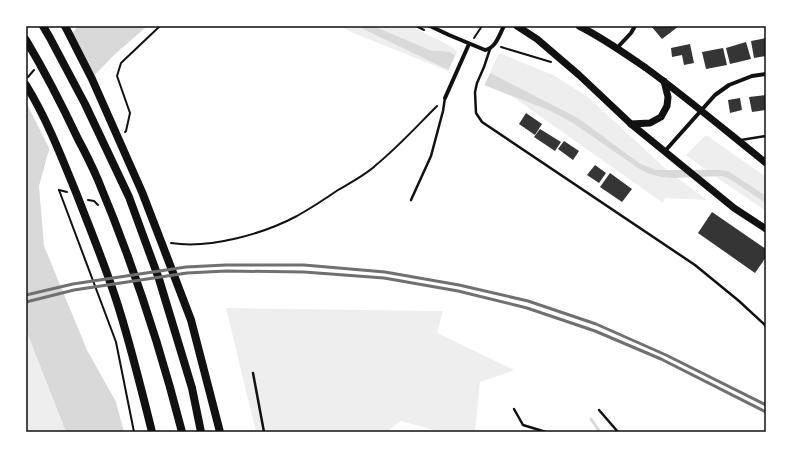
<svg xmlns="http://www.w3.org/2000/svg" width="792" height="458" font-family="'Source Sans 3',sans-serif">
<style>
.green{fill:#eee}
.water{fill:#d9d9d9}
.pier{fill:#fff}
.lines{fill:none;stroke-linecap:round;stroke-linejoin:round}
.stream{stroke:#d9d9d9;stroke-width:3}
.building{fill:#353535}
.path{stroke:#111;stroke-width:2}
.service{stroke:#111;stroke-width:2.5}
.minor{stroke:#111;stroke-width:4}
.secondary{stroke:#111;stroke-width:7}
.trunk{stroke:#111;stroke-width:8}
.rail{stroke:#707070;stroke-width:3}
.neatline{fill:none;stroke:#111;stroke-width:1.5}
</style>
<rect width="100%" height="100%" fill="#fff"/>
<!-- green -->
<g class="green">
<polygon points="340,26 411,26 452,47 457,52 448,71 351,32"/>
<polygon points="499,53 555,76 588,97 668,171 707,200 665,198 663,203 513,97 484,85"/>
<polygon points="706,135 766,177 766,211 706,170 686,155"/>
<polygon points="226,308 443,311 437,333 514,370 480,382 475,432 441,432 401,421 386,432 256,432"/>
<polygon points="26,330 66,432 26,432"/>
</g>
<!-- water -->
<g class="water">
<polygon points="78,26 147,26 113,56 73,98 48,153 39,186 44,246 87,350 116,402 124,432 66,432 26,330 26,93"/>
<polygon points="357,26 373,26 432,51 441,51 449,52 578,118 639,163 655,170 718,170 728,171 766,196 766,203 730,179 722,176 673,178 661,177 647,173 638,168 573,123 551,111 461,76"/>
</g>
<!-- pier -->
<g class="pier">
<polygon points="71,32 93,80 75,99 51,152 26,102 26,90"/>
<polygon points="456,54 491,71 484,86 448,71"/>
</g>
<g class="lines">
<!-- stream -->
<polyline class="stream" points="591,419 600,432"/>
</g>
<!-- building -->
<g class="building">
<polygon points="651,26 679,26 662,39"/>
<polygon points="766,38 766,56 754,58 751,41"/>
<polygon points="746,42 751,59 730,64 726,48"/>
<polygon points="690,44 694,63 684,65 682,55 672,57 671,48"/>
<polygon points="723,48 727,65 706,69 702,52"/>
<polygon points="766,95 766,110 752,112 749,97"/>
<polygon points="740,98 742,110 730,113 728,100"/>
<polygon points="526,113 542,124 535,135 519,124"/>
<polygon points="540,129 561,142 555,151 534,137"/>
<polygon points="564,141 579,151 573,160 558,149"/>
<polygon points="595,165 606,173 599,183 587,175"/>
<polygon points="610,173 632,189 622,202 600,187"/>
<polygon points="712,212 766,249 766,257 755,273 698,233"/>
</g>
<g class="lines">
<!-- path -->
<g class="path">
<polyline points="416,26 424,30"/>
<polyline points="474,38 482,26"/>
<polyline points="501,47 551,62"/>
<polyline points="28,77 34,70"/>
<polyline points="125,132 126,131 130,113 117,76 121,63 160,26"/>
<polyline points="59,190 67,192"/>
<polyline points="59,190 116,342 134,432"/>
<polyline points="88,200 94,201 98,205"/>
<path d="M171,243C210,249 263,234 297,216C311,208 325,199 338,190C350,183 367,174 376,165C398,147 417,126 437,106"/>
</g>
<!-- service -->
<g class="service">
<polyline points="490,49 484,67 477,83 475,92 476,113 482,122 695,265 739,301 766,326"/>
<polyline points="741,140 766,136"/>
<polyline points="411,200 431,156 443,111 445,98"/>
<polyline points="253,373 264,432"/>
<polyline points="514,409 523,425 546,432"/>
<polyline points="599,410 618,432"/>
</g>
<!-- minor -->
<g class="minor">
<path d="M430,26L449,35L485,50C496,48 499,35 504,26"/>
<polyline points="617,48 631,33 635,26"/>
<polyline points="445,98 469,44"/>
<polyline points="665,151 715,95 729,85 752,76 766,74"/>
</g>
<!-- secondary -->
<g class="secondary">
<polyline points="517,26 537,39 579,75 631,124 734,208 766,229"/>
<path d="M579,26C603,38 624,53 646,68C687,98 726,131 766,163"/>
<polyline points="631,124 650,123 661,117 667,106 668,97 664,81"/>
</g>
<!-- trunk -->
<g class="trunk">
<polyline points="43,26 50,38 85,104 129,197 159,279 192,388 201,432"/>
<polyline points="65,26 92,79 142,192 167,257 191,320 220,432"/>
<path d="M26,40C45,72 62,105 78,139C85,152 92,166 98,180C132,261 160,346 182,432"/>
<path d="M26,85C47,119 62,158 77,195C92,234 108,272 120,312C132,351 142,392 152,432"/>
</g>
<!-- rail -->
<g class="rail">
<polyline points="26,295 73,284 186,267 226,265 304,265 385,272 459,285 528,301 596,324 666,355 766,405"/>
<polyline points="26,302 74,290 187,273 226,271 304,272 384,278 458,291 527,308 595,331 661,359 766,412"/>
</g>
</g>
<!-- border -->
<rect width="792" height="458" fill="none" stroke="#ffffff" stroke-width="54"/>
<rect x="27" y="27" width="738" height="404" class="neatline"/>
</svg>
